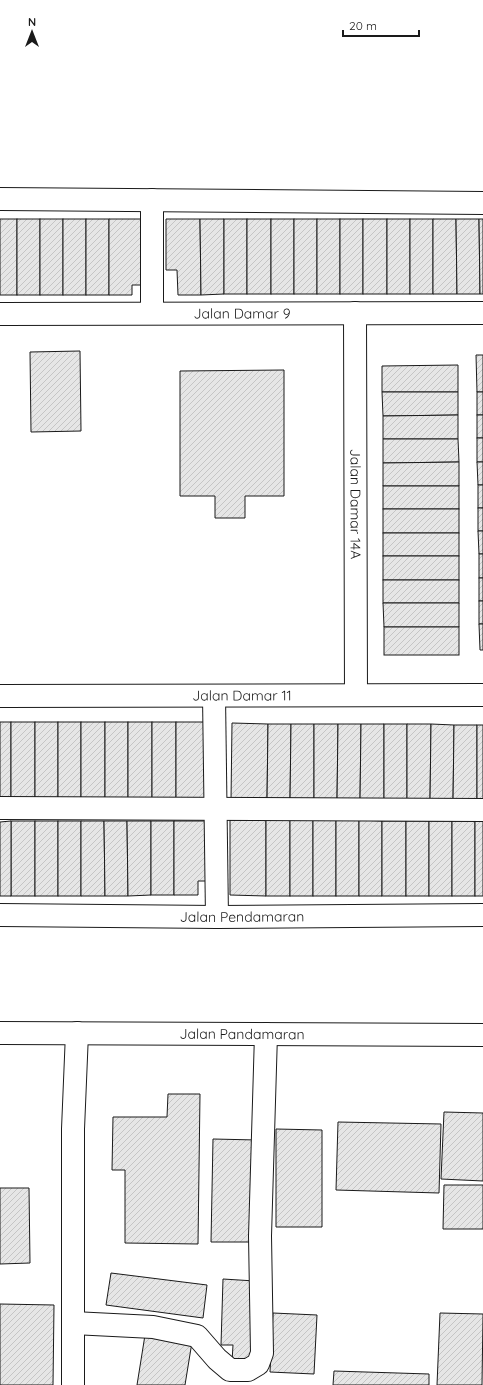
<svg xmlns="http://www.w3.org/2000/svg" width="483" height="1385" font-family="Quicksand,sans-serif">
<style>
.building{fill:url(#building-hatch);stroke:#1a1a1a}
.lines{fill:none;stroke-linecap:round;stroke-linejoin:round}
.minor-casing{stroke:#1a1a1a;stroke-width:24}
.major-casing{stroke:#1a1a1a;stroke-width:24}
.minor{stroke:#fff;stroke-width:22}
.major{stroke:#fff;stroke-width:22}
.labels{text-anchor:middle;stroke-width:3;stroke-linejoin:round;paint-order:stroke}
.street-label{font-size:14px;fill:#1a1a1a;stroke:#fff}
</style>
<defs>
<pattern id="building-hatch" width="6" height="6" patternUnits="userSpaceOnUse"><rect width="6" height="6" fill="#e6e6e6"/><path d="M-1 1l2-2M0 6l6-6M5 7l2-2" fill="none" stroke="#c5c5c5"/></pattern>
</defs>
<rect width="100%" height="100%" fill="#fff"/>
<!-- building -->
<g class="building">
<rect x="0" y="219" width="17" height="76"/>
<rect x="17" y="219" width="23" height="76"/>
<rect x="40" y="219" width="23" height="76"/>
<rect x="63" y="219" width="23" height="76"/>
<rect x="86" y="219" width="23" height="76"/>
<polygon points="109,219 144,219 144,285 132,285 132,295 109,295"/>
<polygon points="166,219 200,219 201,295 178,295 177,270 166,270"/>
<polygon points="200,219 224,219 224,294 201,295"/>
<rect x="224" y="219" width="23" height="75"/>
<rect x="247" y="219" width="24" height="75"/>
<rect x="271" y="219" width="23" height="75"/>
<rect x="294" y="219" width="23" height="75"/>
<rect x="317" y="219" width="23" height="75"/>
<rect x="340" y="219" width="23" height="75"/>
<rect x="363" y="219" width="24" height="75"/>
<rect x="387" y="219" width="23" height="75"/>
<rect x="410" y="219" width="23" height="75"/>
<polygon points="433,219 456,219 457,294 433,294"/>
<polygon points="456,219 479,219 480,294 457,294"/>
<polygon points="479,219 483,219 483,294 480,294"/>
<polygon points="80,351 81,431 31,432 30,352"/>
<polygon points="476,355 483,355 483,392 477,392"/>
<polygon points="458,365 458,392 382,392 382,366"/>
<polygon points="284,370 284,496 245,496 245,518 215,518 215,496 180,496 180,371"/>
<polygon points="382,392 458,392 458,415 383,416"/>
<rect x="477" y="392" width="6" height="23"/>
<polygon points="458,415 458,439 383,439 383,416"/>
<rect x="477" y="415" width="6" height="23"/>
<rect x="477" y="438" width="6" height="24"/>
<polygon points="383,439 458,439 459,462 383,463"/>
<polygon points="459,462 459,486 383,486 383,463"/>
<polygon points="477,462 483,462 483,485 478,485"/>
<rect x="478" y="485" width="5" height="23"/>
<rect x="383" y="486" width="76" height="23"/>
<rect x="478" y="508" width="5" height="23"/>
<rect x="383" y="509" width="76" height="24"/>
<polygon points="478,531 483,531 483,554 479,554"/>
<rect x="383" y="533" width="76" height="23"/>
<rect x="479" y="554" width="4" height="24"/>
<rect x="383" y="556" width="76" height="24"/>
<rect x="479" y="578" width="4" height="23"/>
<rect x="383" y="580" width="76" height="23"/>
<rect x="479" y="601" width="4" height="23"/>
<polygon points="383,603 459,603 459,627 384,627"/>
<polygon points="479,624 483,624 483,650 480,650"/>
<rect x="384" y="627" width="75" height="28"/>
<rect x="0" y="722" width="11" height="79"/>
<rect x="11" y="722" width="24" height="79"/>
<rect x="35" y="722" width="23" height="79"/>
<rect x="58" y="722" width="23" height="79"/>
<rect x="81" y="722" width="24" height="79"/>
<rect x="105" y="722" width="23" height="79"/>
<rect x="128" y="722" width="24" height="79"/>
<rect x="152" y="722" width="24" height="79"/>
<rect x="176" y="722" width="33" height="79"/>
<polygon points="232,723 268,724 267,802 231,801"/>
<polygon points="268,724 291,724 290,802 267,802"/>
<polygon points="291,724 314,724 314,802 290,802"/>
<polygon points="314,724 338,724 337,802 314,802"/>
<polygon points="338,724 361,724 360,802 337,802"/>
<polygon points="361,724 384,724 384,802 360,802"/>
<rect x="384" y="724" width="23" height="78"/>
<polygon points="407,724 431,724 430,802 407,802"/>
<polygon points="431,724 454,725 453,803 430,802"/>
<polygon points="454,725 477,725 477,803 453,803"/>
<rect x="477" y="725" width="6" height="78"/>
<polygon points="230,820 266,820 266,896 230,895"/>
<rect x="266" y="820" width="24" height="76"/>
<rect x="290" y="820" width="23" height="76"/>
<rect x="313" y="820" width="23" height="76"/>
<rect x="336" y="820" width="23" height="76"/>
<polygon points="359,820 382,821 382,896 359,896"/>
<rect x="11" y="821" width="24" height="75"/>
<polygon points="11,821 11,896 0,896 0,822"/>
<rect x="35" y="821" width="23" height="75"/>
<rect x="58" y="821" width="23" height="75"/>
<polygon points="81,821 104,821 105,896 81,896"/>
<polygon points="104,821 127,821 128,896 105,896"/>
<polygon points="127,821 151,821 151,895 128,896"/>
<rect x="151" y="821" width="23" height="74"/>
<polygon points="174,821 209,821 209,881 198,881 198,895 174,895"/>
<rect x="382" y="821" width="24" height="75"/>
<rect x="406" y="821" width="23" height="75"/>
<rect x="429" y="821" width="23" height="75"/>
<rect x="452" y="821" width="23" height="75"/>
<rect x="475" y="821" width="8" height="75"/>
<polygon points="168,1094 200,1094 198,1244 125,1243 125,1170 112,1170 113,1117 167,1117"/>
<polygon points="444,1112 483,1113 483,1181 441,1179"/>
<polygon points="338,1122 441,1124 439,1193 336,1190"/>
<polygon points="276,1129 322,1130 322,1227 276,1227"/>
<polygon points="213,1139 257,1140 256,1242 211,1242"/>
<polygon points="444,1185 483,1185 483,1229 443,1229"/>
<polygon points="0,1188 29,1188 30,1263 0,1264"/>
<polygon points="111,1273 207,1285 203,1318 106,1305"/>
<polygon points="223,1279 255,1281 252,1363 232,1362 233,1345 221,1345"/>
<polygon points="0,1304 54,1305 53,1385 0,1385"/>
<polygon points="273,1313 317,1315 314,1374 270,1372"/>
<polygon points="440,1313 483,1314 482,1385 437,1385"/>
<polygon points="145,1335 192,1342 185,1385 137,1385"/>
<polygon points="334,1371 429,1374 429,1385 333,1385"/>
</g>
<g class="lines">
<!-- minor casing -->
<g class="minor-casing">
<g id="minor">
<polyline points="0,199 483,203"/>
<polyline points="152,200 152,313"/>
<path id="s1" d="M355,313L356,695"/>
<path id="s2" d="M0,314L483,313"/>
<path id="s3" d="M0,696L483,695"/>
<polyline points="214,696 217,917"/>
<polyline points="0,808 483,810"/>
<path id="s4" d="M0,915L217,917L483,915"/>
<polyline points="73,1323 153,1327 197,1336 217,1359 230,1370 248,1370 258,1364 262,1353 260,1236 266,1034"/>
<polyline points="73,1385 73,1129 77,1033"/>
</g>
</g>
<!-- major casing -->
<g class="major-casing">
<g id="major">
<path id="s5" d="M0,1033L483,1035"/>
</g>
</g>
<!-- minor -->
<use href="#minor" class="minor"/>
<!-- major -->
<use href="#major" class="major"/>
</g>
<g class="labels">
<!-- street labels -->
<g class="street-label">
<text dy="5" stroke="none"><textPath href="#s2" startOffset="242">Jalan Damar 9</textPath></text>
<text dy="5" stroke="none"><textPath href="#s1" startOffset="191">Jalan Damar 14A</textPath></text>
<text dy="5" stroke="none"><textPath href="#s3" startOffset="242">Jalan Damar 11</textPath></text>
<text dy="5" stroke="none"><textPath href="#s4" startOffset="242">Jalan Pendamaran</textPath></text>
<text dy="5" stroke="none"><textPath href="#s5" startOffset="242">Jalan Pandamaran</textPath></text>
</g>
</g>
<!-- north arrow -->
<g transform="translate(32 32)" stroke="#ffffff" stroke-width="3" paint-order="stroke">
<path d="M0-3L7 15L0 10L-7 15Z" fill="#1a1a1a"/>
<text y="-6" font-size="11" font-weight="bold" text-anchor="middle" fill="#1a1a1a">N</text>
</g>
<!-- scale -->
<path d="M343 30v6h76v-6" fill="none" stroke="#1a1a1a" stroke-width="2"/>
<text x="349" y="30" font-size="12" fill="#1a1a1a" stroke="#ffffff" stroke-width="3" paint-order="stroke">20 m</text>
</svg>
